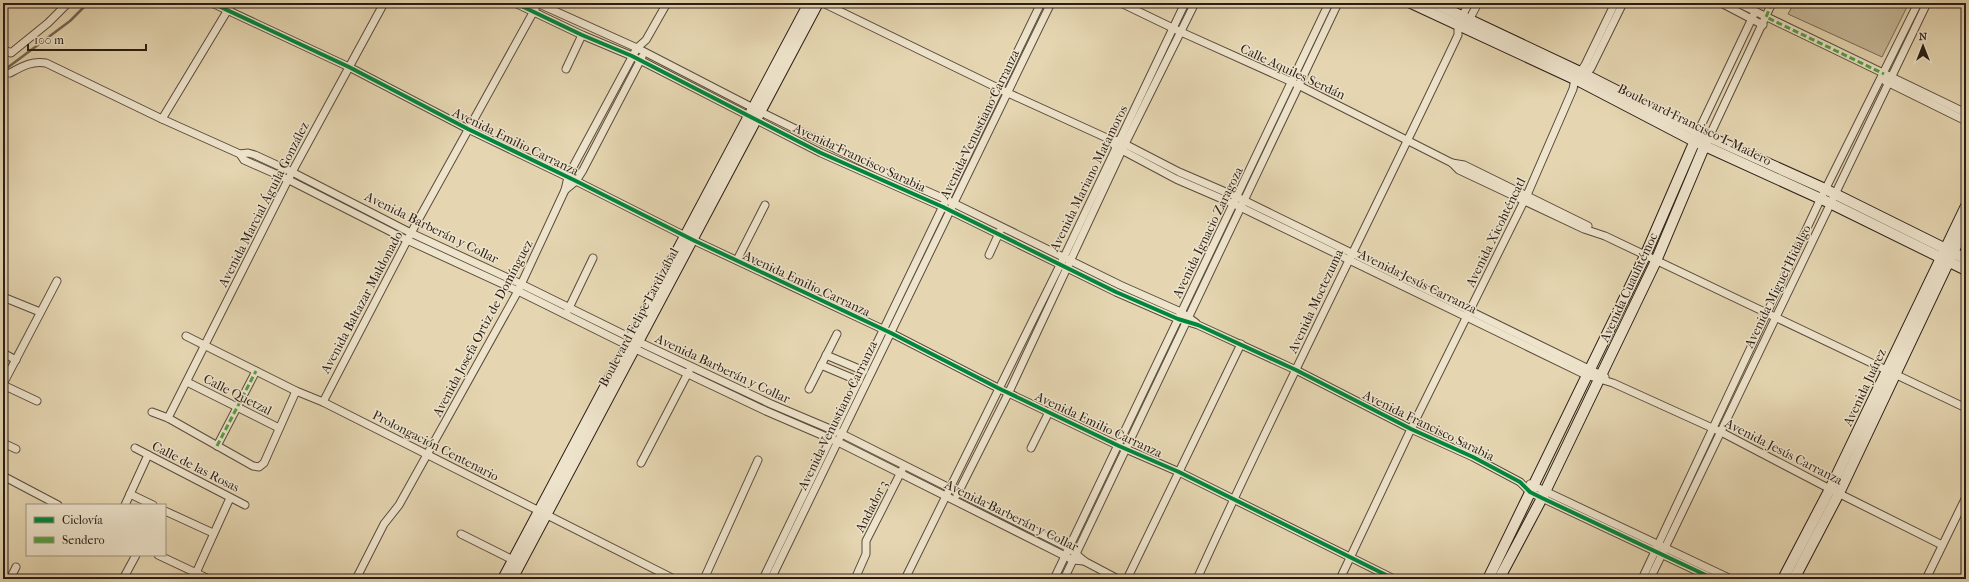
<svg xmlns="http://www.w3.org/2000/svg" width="1969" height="582" font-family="'IM FELL French Canon',serif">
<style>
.green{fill:#c5b797;stroke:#786a56}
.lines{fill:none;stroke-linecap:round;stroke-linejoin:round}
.stream{stroke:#746653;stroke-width:2.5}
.street-casing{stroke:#594b3d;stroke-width:9}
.secondary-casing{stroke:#2a1d16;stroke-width:12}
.street{stroke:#eee4cc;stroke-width:7}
.secondary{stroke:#eee4cc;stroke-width:10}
.quiet{stroke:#51a240;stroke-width:3;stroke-dasharray:6 3;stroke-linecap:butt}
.cycleway-casing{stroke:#eee4cc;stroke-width:6}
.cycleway{stroke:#00873e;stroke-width:4}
.labels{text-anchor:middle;stroke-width:3;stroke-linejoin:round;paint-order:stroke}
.street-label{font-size:13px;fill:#2a1d16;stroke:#eee4cc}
</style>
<rect width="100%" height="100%" fill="#e5d6b1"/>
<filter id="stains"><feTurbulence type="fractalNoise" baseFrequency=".005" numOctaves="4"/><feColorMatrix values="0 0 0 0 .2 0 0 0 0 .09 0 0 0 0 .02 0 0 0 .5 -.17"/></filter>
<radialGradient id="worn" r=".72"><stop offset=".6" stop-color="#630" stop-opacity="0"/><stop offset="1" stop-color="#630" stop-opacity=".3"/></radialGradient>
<!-- green -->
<polygon class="green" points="1794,3 1909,3 1882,57 1788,14"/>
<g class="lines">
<!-- stream -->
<polyline class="stream" points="3,71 70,21 88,3"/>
<!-- street casing -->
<g class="street-casing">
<g id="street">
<polyline points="212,3 349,67 468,129 576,181 693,240 891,333 998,388 1119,446 1179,472 1394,579"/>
<polyline points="515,3 582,35 632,56 821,153 943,207 1116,292 1178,319 1198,325 1296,370 1411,429 1473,457 1520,482 1530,492 1542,498 1714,579"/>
<polyline points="537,3 637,48 761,112 881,171 947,200 1120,285 1181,312 1196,323"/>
<polyline points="823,3 1008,93 1109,139 1119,141 1179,172 1237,197 1605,377"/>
<polyline points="1121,3 1181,32 1292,82 1452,163 1459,170 1584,229 1605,236 1966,408"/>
<polyline points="1721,3 1763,25"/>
<polyline points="1738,3 1966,113"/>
<polyline points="1468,22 1478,3"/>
<polyline points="3,49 11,53 48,23 68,3"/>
<polyline points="566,69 582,35"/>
<path d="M10,73C23,66 31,61 46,63L162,119L240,154L244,160L289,180L407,240L518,291L627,345L766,411L838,442L1073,560L1084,561"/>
<polyline points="1583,79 1591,68 1623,3"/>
<polyline points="1885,81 1966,121"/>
<polyline points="162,119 232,3"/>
<polyline points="1698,132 1755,12"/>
<polyline points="1709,137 1772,3"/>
<polyline points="1109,139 1116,147 1176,179 1234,204 1586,375 1613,383 1721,432 1830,489 1942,545"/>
<polyline points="240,154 248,153 255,155 292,172 411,233 521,284 639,342 771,404 842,434 1069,548 1084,561 1118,579"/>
<polyline points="1452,163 1464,165 1588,226"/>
<polyline points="565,190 576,181 583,170 642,57"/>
<polyline points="989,255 1000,231"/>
<polyline points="737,260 765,205"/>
<polyline points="3,297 40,312"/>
<polyline points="568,310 593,258"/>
<polyline points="186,336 296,391 323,402 674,579"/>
<polyline points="3,353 16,360"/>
<polyline points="826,355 864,371"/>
<polyline points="821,365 859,381"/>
<polyline points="187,382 279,428"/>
<polyline points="3,384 57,281"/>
<polyline points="3,385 37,401"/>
<polyline points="809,389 837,334"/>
<polyline points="323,402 411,233 535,9"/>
<polyline points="152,412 168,418 253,466 259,467 264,463 296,391"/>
<polyline points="168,418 292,172 384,3"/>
<polyline points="3,443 16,449"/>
<polyline points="217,446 256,371"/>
<polyline points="135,448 245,505"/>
<polyline points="1031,448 1049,412"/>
<polyline points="641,463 689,371"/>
<polyline points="3,476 58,505"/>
<polyline points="1530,484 1731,579"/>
<polyline points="130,494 153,505"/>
<polyline points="957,495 1009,392 1122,150 1195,3"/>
<polyline points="125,505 148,455"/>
<polyline points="165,511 213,533"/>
<polyline points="461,534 513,560"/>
<polyline points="158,555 209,579"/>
<polyline points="196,573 230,498"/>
<polyline points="10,579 16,567"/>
<polyline points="123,579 136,555"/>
<polyline points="356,579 384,524 399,505 518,291 565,190 568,177 574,165 637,48 646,40 667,3"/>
<polyline points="704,579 758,460"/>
<polyline points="763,579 1041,3"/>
<polyline points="771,579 1051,3"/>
<polyline points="855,579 866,554 866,541 902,470"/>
<polyline points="905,579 1064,257 1185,3"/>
<polyline points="1054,579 1329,3"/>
<polyline points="1064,579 1338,3"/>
<polyline points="1127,579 1241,344"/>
<path d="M1197,579C1280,396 1372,217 1458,35V24L1469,3"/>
<polyline points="1340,579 1411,429 1527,195 1573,89 1575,79 1585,65 1615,3"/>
<polyline points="1642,579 1821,198 1918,3"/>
<polyline points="1650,579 1927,3"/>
<polyline points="1926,579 1966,497"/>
</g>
</g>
<!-- secondary casing -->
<g class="secondary-casing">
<g id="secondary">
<polyline points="1411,3 1581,82 1694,141 1830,203 1966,270"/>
<polyline points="1434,3 1580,72 1698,132 1825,189 1966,259"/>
<polyline points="503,579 809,3"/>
<polyline points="512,579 818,3"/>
<polyline points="1488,579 1645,256 1697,136"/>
<polyline points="1499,579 1542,498 1656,261 1707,140"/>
<polyline points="1783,579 1830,489 1966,206"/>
<polyline points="1794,579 1839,493 1966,225"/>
</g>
</g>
<!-- street -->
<use href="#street" class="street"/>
<!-- secondary -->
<use href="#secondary" class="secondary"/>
<!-- quiet -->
<g class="quiet">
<polyline points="1772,3 1766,17 1884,74"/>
<polyline points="217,446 256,371"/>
</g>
<!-- cycleway casing -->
<g class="cycleway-casing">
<g id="cycleway">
<polyline points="212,3 349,67 468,129 576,181 693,240 891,333 998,388 1119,446 1179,472 1394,579"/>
<polyline points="515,3 582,35 632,56 821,153 943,207 1116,292 1178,319 1198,325 1296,370 1411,429 1473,457 1520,482 1530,492 1542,498 1714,579"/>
</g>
</g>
<!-- cycleway -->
<use href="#cycleway" class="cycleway"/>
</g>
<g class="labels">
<!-- street labels -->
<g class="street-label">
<text transform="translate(1293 71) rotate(25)" y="5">Calle Aquiles Serdán</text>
<text transform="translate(979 124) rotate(-64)" y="5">Avenida Venustiano Carranza</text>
<text transform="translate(1695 124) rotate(26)" y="5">Boulevard Francisco I. Madero</text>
<text transform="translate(516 141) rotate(26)" y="5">Avenida Emilio Carranza</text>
<text transform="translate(860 157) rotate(25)" y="5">Avenida Francisco Sarabia</text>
<text transform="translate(1088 178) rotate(-64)" y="5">Avenida Mariano Matamoros</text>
<text transform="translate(263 204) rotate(-63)" y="5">Avenida Marcial Águila González</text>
<text transform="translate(432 227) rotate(26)" y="5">Avenida Barberán y Collar</text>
<text transform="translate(1207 232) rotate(-64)" y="5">Avenida Ignacio Zaragoza</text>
<text transform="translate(1495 232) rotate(-64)" y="5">Avenida Xicohténcatl</text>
<text transform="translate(1418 281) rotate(26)" y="5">Avenida Jesús Carranza</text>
<text transform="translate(807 283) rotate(25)" y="5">Avenida Emilio Carranza</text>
<text transform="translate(1777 286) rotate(-64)" y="5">Avenida Miguel Hidalgo</text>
<text transform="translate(1628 287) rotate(-65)" y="5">Avenida Cuauhtémoc</text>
<text transform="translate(1315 301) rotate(-65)" y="5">Avenida Moctezuma</text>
<text transform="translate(361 302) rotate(-62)" y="5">Avenida Baltazar Maldonado</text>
<text transform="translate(638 317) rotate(-62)" y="5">Boulevard Felipe Lardizábal</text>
<text transform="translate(482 328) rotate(-62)" y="5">Avenida Josefa Ortiz de Domínguez</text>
<text transform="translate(723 368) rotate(25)" y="5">Avenida Barberán y Collar</text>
<text transform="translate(1864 387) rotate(-65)" y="5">Avenida Juárez</text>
<text transform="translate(238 394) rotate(27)" y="5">Calle Quetzal</text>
<text transform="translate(837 415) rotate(-64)" y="5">Avenida Venustiano Carranza</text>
<text transform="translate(1099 424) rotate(25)" y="5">Avenida Emilio Carranza</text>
<text transform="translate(1429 425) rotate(26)" y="5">Avenida Francisco Sarabia</text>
<text transform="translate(436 445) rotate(27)" y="5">Prolongación Centenario</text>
<text transform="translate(1784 451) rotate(27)" y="5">Avenida Jesús Carranza</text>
<text transform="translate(196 466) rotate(27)" y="5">Calle de las Rosas</text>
<text transform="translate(871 506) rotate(-63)" y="5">Andador 3</text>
<text transform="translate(1012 515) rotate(26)" y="5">Avenida Barberán y Collar</text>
</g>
</g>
<!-- margin -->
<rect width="1969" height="582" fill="none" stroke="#e5d6b1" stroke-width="16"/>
<rect x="4" y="4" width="1961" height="574" fill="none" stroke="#2a1d16" stroke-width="2"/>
<rect x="8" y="8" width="1953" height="566" fill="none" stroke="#2a1d16"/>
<!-- legend -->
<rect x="26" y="504" width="140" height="52" fill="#eee4cc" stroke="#a09483"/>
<rect x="34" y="517" width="20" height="6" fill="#00873e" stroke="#a09483"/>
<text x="62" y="524" font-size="12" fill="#2a1d16">Ciclovía</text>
<rect x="34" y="537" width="20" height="6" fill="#51a240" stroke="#a09483"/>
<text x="62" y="544" font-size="12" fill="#2a1d16">Sendero</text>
<!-- north arrow -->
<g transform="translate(1923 46)" stroke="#eee4cc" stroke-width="3" paint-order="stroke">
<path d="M0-3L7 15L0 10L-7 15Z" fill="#2a1d16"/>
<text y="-6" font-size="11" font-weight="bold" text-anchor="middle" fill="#2a1d16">N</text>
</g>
<!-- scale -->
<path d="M28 44v6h118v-6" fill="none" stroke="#2a1d16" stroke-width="2"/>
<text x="34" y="44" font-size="12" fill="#2a1d16" stroke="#eee4cc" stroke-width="3" paint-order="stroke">100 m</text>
<rect width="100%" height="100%" filter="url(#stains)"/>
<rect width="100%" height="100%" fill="url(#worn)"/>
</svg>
